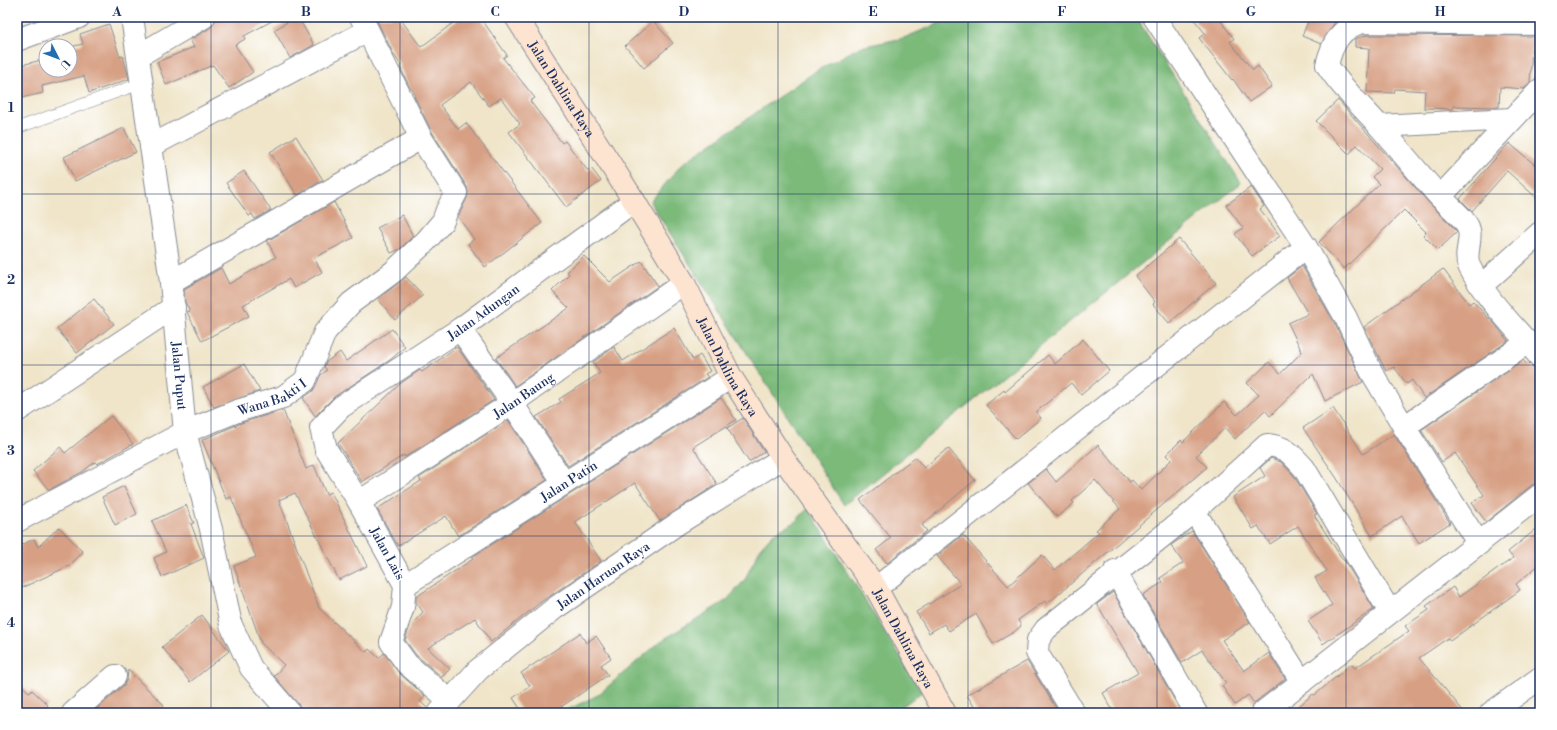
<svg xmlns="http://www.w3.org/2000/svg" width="1557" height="730" font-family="'Libre Bodoni',serif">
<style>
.forest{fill:#7bba7a;stroke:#4b746c}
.building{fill:#d7a084}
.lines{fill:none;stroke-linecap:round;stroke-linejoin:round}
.lane-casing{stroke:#868a94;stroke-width:12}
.street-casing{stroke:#868a94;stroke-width:24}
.secondary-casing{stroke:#868a94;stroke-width:24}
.lane{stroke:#fff;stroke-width:11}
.street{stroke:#fff;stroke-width:22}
.secondary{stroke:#fde4d1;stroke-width:22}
.grid{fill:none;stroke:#1b2f5e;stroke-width:1;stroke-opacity:0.55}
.labels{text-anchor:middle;stroke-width:3;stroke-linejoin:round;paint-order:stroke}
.street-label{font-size:13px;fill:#1b2f5e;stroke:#fff}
.neatline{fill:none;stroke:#1b2f5e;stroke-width:1.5}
.grid-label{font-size:13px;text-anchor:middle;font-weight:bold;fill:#1b2f5e}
</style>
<rect width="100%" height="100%" fill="#fff"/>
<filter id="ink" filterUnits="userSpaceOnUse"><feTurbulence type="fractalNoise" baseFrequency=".025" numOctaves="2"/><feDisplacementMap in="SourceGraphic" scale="8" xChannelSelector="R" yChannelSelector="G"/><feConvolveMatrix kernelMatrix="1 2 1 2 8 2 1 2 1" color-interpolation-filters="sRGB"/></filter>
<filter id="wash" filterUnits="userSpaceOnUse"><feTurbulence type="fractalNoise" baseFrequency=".012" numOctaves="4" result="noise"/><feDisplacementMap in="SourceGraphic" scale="16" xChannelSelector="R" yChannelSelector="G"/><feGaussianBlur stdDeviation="0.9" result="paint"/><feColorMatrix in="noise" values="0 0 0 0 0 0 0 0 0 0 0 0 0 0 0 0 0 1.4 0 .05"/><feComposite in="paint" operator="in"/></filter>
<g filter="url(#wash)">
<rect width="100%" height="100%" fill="#f0e5c9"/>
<!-- forest -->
<g class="forest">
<polygon points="954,17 1136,17 1241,183 844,505 650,202 682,164 816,71 860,47 904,38"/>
<polygon points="808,508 922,692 893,713 561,713 598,695 661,641 727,600 744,581 761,547 773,534 795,522"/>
</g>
<g id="blocks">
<!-- building -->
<g class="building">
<polygon points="221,17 279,17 244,36 245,39 235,45 253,72 229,88 213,65 166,85 157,62 194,47 190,40 210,28 216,20"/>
<polygon points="296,17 298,17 314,45 290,58 274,30"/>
<polygon points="375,17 399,17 421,47 461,17 480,17 507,55 503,58 535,98 530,101 562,143 565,141 588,171 591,168 601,181 566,207 509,132 520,124 501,98 489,106 471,82 440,105 458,129 466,123 542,223 485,267 468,244 474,239 458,217 467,198 468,192 467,187 432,132 414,96 416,95 409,86 400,67 401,65 394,55"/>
<polygon points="1192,17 1218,17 1234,39 1230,42 1253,70 1258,66 1272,86 1249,102 1233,79 1232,80 1199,38 1205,33"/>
<polygon points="1310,17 1338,17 1321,44 1302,36"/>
<polygon points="653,21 673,43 644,68 625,46"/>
<polygon points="109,24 120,57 123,56 129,79 89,93 84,76 42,86 43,93 17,99 17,66 46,59 46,70 70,70 70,47 83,44 80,34"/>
<polygon points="1366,35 1540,36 1540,49 1532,49 1530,82 1524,89 1500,87 1499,107 1453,106 1453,109 1424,108 1425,91 1395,89 1394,93 1367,92 1369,48 1355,47 1355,39"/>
<polygon points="1338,100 1430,204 1455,229 1457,232 1438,250 1423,235 1426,232 1404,210 1344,269 1319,242 1379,184 1372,177 1380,169 1357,145 1349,154 1316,121"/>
<polygon points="124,128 136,152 75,181 64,157"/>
<polygon points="296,136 323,180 297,195 270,152"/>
<polygon points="1509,143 1540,169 1540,201 1507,171 1472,211 1460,199"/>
<polygon points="244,171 271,210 255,219 252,214 249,216 226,183"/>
<polygon points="1251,187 1264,206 1260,209 1280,236 1252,256 1235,234 1243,228 1226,205"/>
<polygon points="334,202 353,238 314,258 322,272 294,288 289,279 243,305 249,316 202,341 187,312 190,311 185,302 184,289 221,268 229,284 276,257 267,241"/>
<polygon points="402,215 413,236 400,249 391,253 377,228"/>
<polygon points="1179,239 1216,283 1169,323 1153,304 1155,302 1135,276"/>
<polygon points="584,256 610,282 641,261 658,286 515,386 496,358 569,308 552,291 569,274 567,272"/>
<polygon points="1302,266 1335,324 1363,382 1325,401 1313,374 1270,416 1265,410 1235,439 1225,428 1196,456 1207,467 1047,604 1045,601 1018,620 1021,626 1014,632 993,644 976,614 949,631 944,624 929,633 916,612 961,584 937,556 963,535 1008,586 1042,555 1055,570 1099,532 1096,530 1120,509 1095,480 1072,501 1074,503 1057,517 1028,483 1046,469 1056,482 1098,445 1130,482 1132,480 1141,490 1171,460 1166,455 1181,440 1183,442 1224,402 1237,415 1259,395 1247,383 1269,362 1280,374 1302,352 1288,323 1308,314 1287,278"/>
<polygon points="1443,269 1469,304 1473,301 1489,319 1490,318 1508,341 1424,398 1412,380 1407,384 1394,367 1386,371 1364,327"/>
<polygon points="406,277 423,295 395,320 378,299"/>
<polygon points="94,299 114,324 77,353 57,329"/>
<polygon points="674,328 693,360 700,355 710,371 705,374 708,377 568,466 536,417 561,402 559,399 600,373 593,362 614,347 623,361"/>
<polygon points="392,329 405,347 390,360 334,397 315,416 303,398 313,391 320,376 327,370 324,367 326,362 340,352 346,361"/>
<polygon points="1083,339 1109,371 1081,395 1071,383 1036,412 1041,418 1016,439 986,405 1004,390 1005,392 1048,355 1055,364"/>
<polygon points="457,347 494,400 405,457 404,455 362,482 338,443 401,383 420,370 422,372"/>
<polygon points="1523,360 1527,365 1529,363 1535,369 1540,369 1540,483 1532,485 1486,522 1472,503 1484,495 1455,453 1442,462 1421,430"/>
<polygon points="244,364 260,391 214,407 203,387"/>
<polygon points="721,398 736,420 693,447 717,484 660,521 635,483 575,522 601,561 541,602 491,642 475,618 428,648 450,669 442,677 416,655 405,640 410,626 423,612 416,602 416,597 473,559 472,557"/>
<polygon points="1333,408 1363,454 1394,434 1450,523 1419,543 1402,516 1372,536 1336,477 1303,428"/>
<polygon points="283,410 306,469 314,465 326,494 331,492 367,566 339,580 295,493 279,500 319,608 366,652 369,649 379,658 384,653 399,673 425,696 420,701 428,709 427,713 302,713 299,705 274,676 284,665 261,643 234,566 256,557 231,497 226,499 202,440 241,423"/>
<polygon points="111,416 133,444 97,464 95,462 82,472 49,490 33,471 60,447 65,453"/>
<polygon points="743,418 764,452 749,462 727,428"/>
<polygon points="508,420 547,480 458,536 446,516 398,546 377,509 421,481 419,478"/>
<polygon points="948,448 975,480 922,525 927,531 887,563 876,550 891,538 860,500 915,457 924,468"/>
<polygon points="1271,458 1281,462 1294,476 1317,514 1314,515 1343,560 1344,560 1374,609 1323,644 1308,621 1332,605 1315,578 1327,571 1298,526 1270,544 1258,526 1253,529 1233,497 1265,476 1260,468"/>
<polygon points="124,486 137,514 115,525 102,497"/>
<polygon points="186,505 194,523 191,524 204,558 162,577 154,558 166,552 152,521"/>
<polygon points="1540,526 1540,564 1516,584 1520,590 1450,641 1448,638 1419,658 1465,713 1291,713 1313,694 1315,695 1351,664 1355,668 1409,631 1405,626 1429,610 1426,606 1453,587 1459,597 1513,558 1508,552"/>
<polygon points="59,527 83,552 69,566 17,590 17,547 34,539 38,547"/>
<polygon points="1192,531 1250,622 1222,640 1244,671 1269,653 1285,679 1254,703 1248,695 1235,705 1222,686 1226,683 1202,650 1182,663 1143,595 1163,582 1160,578 1183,563 1171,545"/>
<polygon points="1113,592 1182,713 1114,713 1103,693 1138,673 1097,604"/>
<polygon points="202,615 229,651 190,682 162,647"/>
<polygon points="580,633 586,643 596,636 611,658 601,665 608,675 552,713 523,713 513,698 530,686 521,673"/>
<polygon points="1027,661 1059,713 978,713 967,695"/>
<polygon points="128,670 164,705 156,713 92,713 124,685 127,680"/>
<polygon points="17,681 30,693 32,690 48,705 41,713 17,713"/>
</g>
</g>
</g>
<g filter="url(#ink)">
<use href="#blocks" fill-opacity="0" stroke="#868a94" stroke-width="1"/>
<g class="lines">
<!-- lane casing -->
<g class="lane-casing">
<polyline id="lane" points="17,128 142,83"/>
</g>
<!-- street casing -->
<g class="street-casing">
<g id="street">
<path id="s1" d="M132,17L171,282L185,432L211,529L231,625L251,668L290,713"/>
<polyline points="1154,17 1306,247"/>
<path d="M1540,24L1364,22C1341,26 1332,44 1327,65C1342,89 1362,106 1380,127C1400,150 1419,174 1439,196C1448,205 1458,213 1465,222C1476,235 1463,252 1469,266C1486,300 1516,328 1540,357"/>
<polyline points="17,40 79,17"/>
<polyline points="138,56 204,17"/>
<polyline points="1379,126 1512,119"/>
<polyline points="151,146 367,31"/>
<polyline points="1440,197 1540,90"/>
<polyline points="171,282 421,138"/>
<polyline points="1481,286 1540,233"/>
<polyline points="460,329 512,403 564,483"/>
<polyline points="17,411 174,307"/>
<polyline points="1404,427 1528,342"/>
<path id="s2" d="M359,502L512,403L684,283"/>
<polyline points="1194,511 1302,682"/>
<path id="s3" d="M17,521L185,432L237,411L283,397L305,381L325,332L351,303L393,272L426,241L443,221L447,210L456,193L421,138L361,17"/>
<polyline points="1115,571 1196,713"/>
<path id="s4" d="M405,585L731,377"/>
<polyline points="876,588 1306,247 1346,318 1371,371 1404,427 1479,544"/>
<path id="s5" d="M450,701L407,664L391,642L403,607L405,585L359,502L326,449L321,428L341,407L460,329L634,201"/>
<polyline points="73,713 115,676"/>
<path id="s6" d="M439,713L478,670L555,608L677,524L783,458"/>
<path d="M1074,713L1037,653L1038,640L1046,629L1194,511L1267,445C1287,447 1291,454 1304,468L1390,612"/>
<polyline points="1262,713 1540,495"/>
<polyline points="1491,713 1540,678"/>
</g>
</g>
<!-- secondary casing -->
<g class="secondary-casing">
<g id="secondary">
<path id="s7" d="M516,17L634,201L684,283L731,377L783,458L876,588L945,713"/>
</g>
</g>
<!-- lane -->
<use href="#lane" class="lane"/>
<!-- street -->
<use href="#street" class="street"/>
<!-- secondary -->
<use href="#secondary" class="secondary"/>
</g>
</g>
<!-- grid -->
<path class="grid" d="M211,17V713M400,17V713M589,17V713M778,17V713M968,17V713M1157,17V713M1346,17V713M17,194H1540M17,365H1540M17,536H1540"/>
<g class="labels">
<!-- street labels -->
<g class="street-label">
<text dy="5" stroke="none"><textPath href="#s7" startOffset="85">Jalan Dahlina Raya</textPath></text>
<text dy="5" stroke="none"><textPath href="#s5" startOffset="522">Jalan Adungan</textPath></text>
<text dy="5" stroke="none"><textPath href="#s7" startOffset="409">Jalan Dahlina Raya</textPath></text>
<text dy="5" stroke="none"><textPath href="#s1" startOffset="362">Jalan Puput</textPath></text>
<text dy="5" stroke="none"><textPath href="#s3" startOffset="284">Wana Bakti I</textPath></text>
<text dy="5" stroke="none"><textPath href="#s2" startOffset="196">Jalan Baung</textPath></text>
<text dy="5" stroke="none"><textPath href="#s4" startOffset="194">Jalan Patin</textPath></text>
<text transform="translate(388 553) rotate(61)" y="5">Jalan Lais</text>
<text dy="5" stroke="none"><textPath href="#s6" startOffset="215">Jalan Haruan Raya</textPath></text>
<text dy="5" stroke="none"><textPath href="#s7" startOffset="733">Jalan Dahlina Raya</textPath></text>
</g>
</g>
<!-- margin -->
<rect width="1557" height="730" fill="none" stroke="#fff" stroke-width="44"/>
<!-- north arrow -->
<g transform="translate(58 58) rotate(132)"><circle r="19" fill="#ffffff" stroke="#a4acbf"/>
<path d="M0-3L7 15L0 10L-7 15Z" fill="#1f6fb2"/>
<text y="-6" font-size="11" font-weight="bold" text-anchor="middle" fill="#1b2f5e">U</text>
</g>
<rect x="22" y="22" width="1513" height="686" class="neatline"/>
<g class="grid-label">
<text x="117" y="16">A</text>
<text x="306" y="16">B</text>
<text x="495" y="16">C</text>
<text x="684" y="16">D</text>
<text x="873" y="16">E</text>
<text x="1062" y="16">F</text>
<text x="1251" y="16">G</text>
<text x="1440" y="16">H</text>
<text x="11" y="112">1</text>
<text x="11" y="284">2</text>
<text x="11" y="455">3</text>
<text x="11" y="627">4</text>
</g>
</svg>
